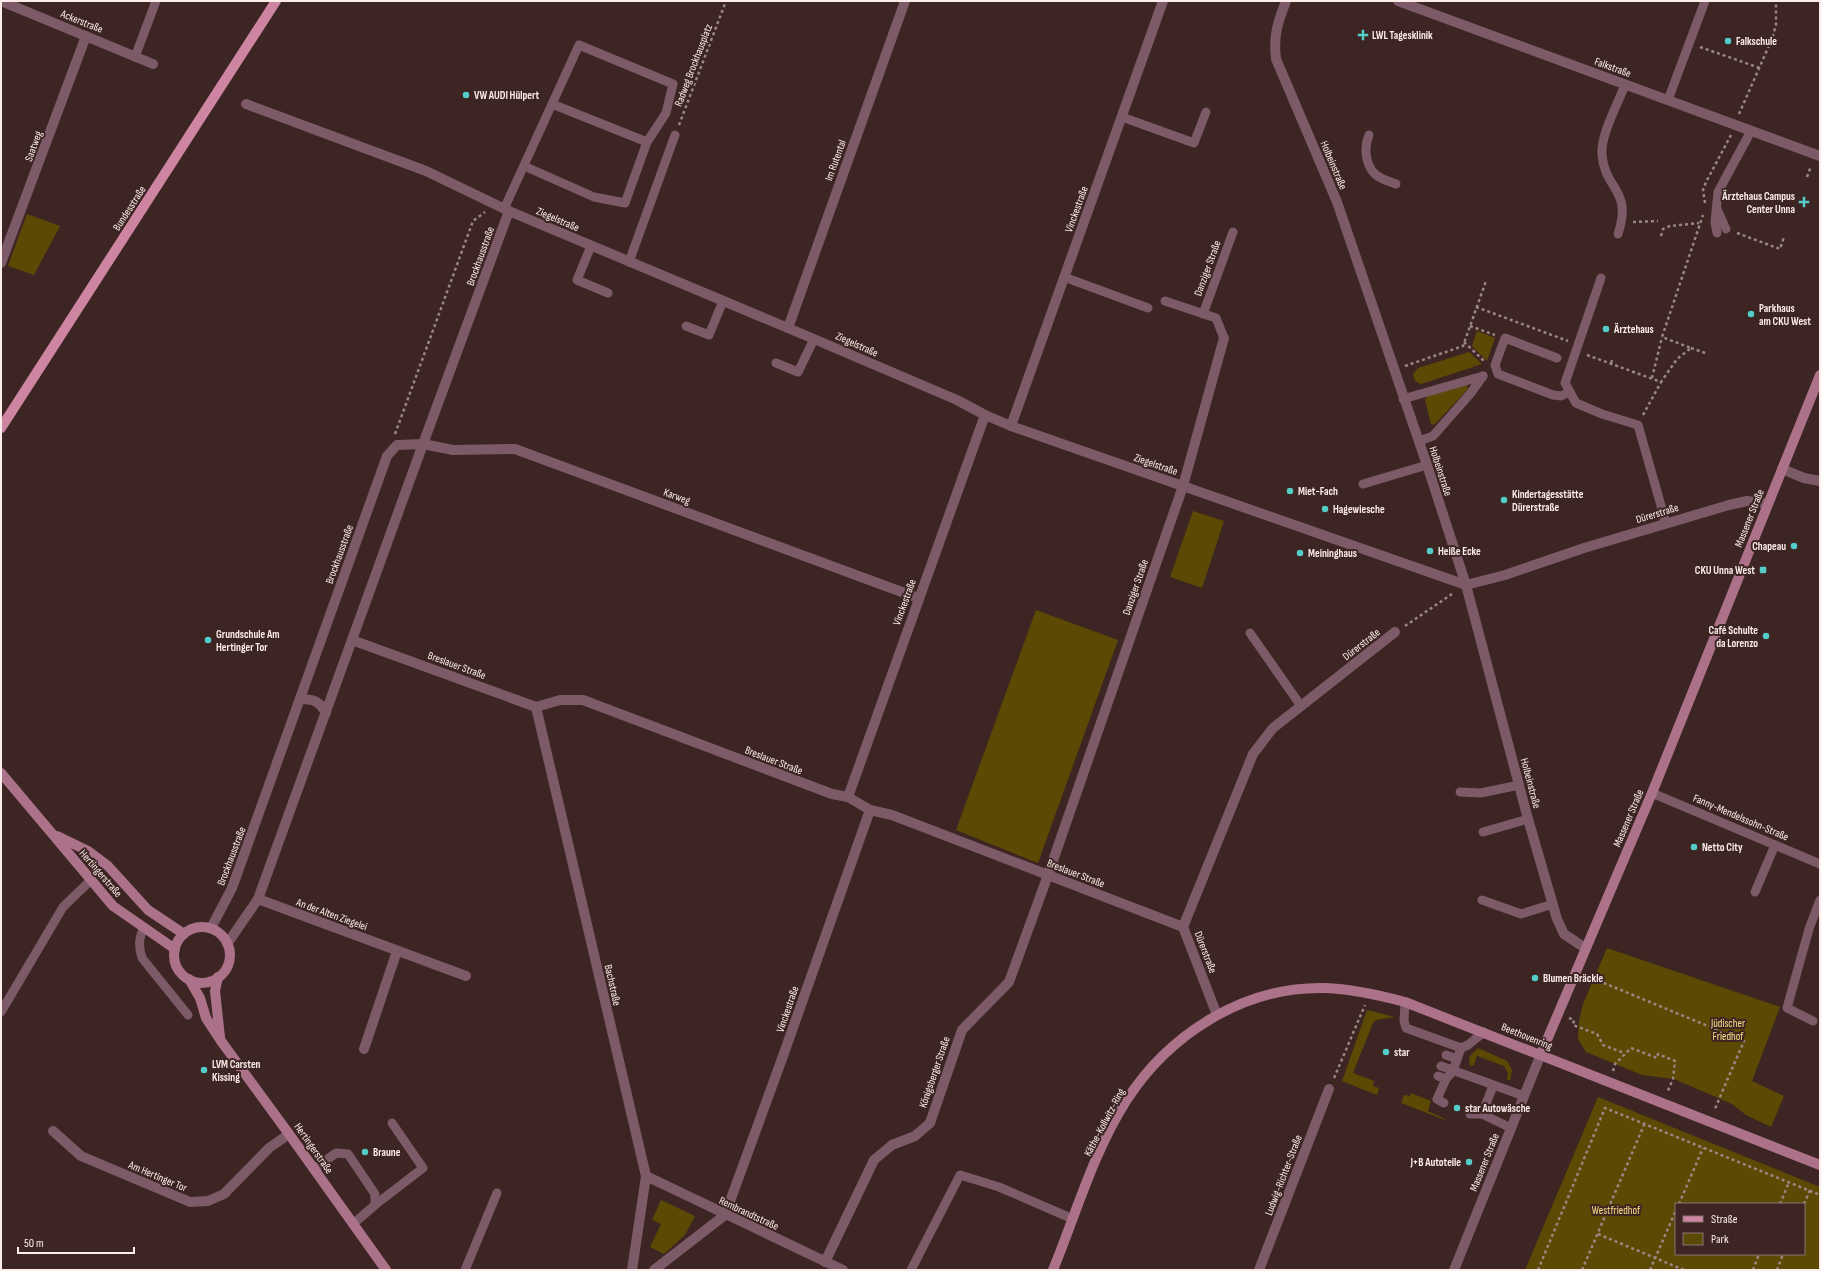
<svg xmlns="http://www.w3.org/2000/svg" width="1821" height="1271" font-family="'Sofia Sans Condensed',sans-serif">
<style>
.green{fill:#5c4a04;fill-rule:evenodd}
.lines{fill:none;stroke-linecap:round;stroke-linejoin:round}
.path{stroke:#9a8784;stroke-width:2.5;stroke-dasharray:3 3;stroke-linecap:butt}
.service{stroke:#7d5a67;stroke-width:9}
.minor{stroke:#7d5a67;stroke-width:10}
.secondary{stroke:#ab7289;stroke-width:10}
.primary{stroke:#ce85a2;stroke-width:10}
.poi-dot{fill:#54cdc8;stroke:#3c2522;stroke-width:1.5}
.labels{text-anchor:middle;stroke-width:4;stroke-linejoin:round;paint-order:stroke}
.street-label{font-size:11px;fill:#fcecea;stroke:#3c2522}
.poi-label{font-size:11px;font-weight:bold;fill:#fcecea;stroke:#3c2522;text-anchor:start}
.park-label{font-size:11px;fill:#fce086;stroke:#3c2522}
</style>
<rect width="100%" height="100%" fill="#3c2522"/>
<!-- green -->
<g class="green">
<polygon points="27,214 60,226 34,275 8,266"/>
<polygon points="1477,331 1495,338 1487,361 1472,346"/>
<polygon points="1469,352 1482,364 1421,384 1415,381 1413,374 1418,368"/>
<polygon points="1467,385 1468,389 1434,425 1431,424 1425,400 1427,396"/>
<polygon points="1193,511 1224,521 1202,588 1170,577"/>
<polygon points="1036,610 1118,640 1038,863 956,830"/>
<polygon points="1607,948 1780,1007 1752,1081 1784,1096 1771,1127 1746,1115 1732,1104 1674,1079 1642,1075 1586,1052 1578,1039 1579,1021 1583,1004"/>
<polygon points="1367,1010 1395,1017 1376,1020 1373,1023 1353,1073 1374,1081 1373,1086 1379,1088 1377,1095 1342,1081"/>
<polygon points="1478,1048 1507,1061 1512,1070 1510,1080 1507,1080 1508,1073 1504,1066 1477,1056 1474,1065 1470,1066 1469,1057"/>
<polygon points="1411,1093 1431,1101 1428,1111 1445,1119 1445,1120 1401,1103 1404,1095 1410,1096"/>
<path d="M1598,1097L1820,1187V1270H1525ZM1676,1204H1804V1254H1676Z"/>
<polygon points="661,1200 695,1216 685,1235 664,1254 650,1247 661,1224 652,1220"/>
</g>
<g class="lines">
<!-- path -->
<g class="path">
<polyline points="1700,47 1760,68"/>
<polyline points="1739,114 1772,39 1776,25 1776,1"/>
<polyline points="679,125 726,1"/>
<polyline points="1807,177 1811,166"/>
<polyline points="1705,203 1703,190 1706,182 1731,135"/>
<polyline points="1633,222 1658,221"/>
<polyline points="1737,233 1780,249 1784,237"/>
<polyline points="1661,236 1663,229 1670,226 1699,223"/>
<polyline points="1476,307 1568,341"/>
<polyline points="1470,326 1495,335"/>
<polyline points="1464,342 1484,361"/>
<polyline points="1691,348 1708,354"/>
<polyline points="1587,355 1661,382 1677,359 1691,348 1662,337 1703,215"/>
<polyline points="1611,363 1613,358"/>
<polyline points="1405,366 1463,346 1486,281"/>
<polyline points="1652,378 1662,337"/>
<polyline points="1643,415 1661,382"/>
<polyline points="395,434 473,221 485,212"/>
<polyline points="1405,626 1452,594"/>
<polyline points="1587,976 1744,1041 1714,1111"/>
<polyline points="1569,1018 1574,1020 1573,1025 1597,1034 1603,1045 1624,1053"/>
<polyline points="1613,1071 1615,1064 1631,1048 1657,1058 1658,1054 1675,1061 1673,1079 1667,1093"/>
<polyline points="1334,1078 1365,1005"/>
<polyline points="1679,1204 1703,1148"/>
<polyline points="1780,1204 1789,1182"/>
<polyline points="1804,1204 1810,1190"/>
<polyline points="1598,1234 1684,1270"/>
<polyline points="1538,1270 1605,1108 1820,1195"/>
<polyline points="1582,1270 1644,1125"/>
<polyline points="1650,1270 1676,1210"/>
<polyline points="1753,1270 1759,1254"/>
<polyline points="1777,1270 1783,1254"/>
</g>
<!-- service -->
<g class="service">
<polyline points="135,57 156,1"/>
<polyline points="1668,100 1705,1"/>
<polyline points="1122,117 1194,143 1206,112"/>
<path d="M1369,135C1364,147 1365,163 1374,173C1379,179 1389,181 1396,184"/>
<polyline points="524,166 594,197 625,203 647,142"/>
<path d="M504,209C529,155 554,100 579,45L673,84L666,113L647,142L552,104"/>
<polyline points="1717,209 1726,229"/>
<polyline points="1717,233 1715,222 1718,192 1751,131"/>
<path d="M1618,234C1633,190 1605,190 1602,155C1600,136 1618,103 1625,85"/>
<polyline points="591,246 577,280 608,293"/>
<polyline points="629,262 675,135"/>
<polyline points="1064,277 1148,308"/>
<polyline points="1601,278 1565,383 1576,403 1602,414 1638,425 1666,523"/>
<polyline points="1165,301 1216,318 1224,338"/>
<polyline points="1203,314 1233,232"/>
<polyline points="686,326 709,335 723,301"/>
<polyline points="1557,358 1505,338 1495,365 1498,374 1553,395 1561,396 1570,392"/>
<polyline points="776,363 798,372 814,339"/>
<polyline points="1403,399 1483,376"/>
<polyline points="1419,441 1433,436 1470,394 1483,376"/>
<polyline points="1363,484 1427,465"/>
<polyline points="1250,633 1301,706"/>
<polyline points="1460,792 1481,793 1519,785"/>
<polyline points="1652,793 1820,864"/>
<polyline points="1483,832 1528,819"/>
<polyline points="1755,892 1775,845"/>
<polyline points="1482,900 1521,914 1553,904"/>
<path d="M144,927C139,938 138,945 142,958L188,1015"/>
<polyline points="1405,1002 1404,1021 1406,1028 1461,1048 1453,1071 1446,1079 1438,1076"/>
<polyline points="1,1012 63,907 90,881"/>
<polyline points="1813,1021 1787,1008 1809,929 1820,900"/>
<polyline points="1461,1048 1468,1045 1484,1032"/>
<polyline points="1446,1055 1457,1059"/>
<polyline points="1441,1066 1524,1096"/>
<polyline points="1493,1086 1482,1114 1511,1128"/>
<polyline points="1444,1103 1437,1099 1446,1079"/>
<polyline points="1470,1114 1482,1114"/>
<polyline points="314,1169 336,1153 348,1154 375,1194 375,1205 353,1224"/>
<polyline points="375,1205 423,1168 392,1123"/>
<polyline points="465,1270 497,1193"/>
<polyline points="911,1270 960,1175 999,1187 1073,1219"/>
</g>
<!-- minor -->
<g class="minor">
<polyline points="1,1 153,64"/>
<path d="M1286,1C1278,22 1273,35 1276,59L1337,202L1427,465L1466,585L1528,819L1557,919L1564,934L1585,948"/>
<polyline points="1398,1 1820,156"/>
<polyline points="246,104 426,171 509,211 814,339 957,400 985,415 1011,426 1466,585"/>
<polyline points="1,263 86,36"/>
<polyline points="788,328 905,1"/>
<polyline points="1011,426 1163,1"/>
<polyline points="1782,469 1804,478 1820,481"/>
<polyline points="1466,585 1505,575 1584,548 1729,505 1747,501 1768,504"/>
<polyline points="352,640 536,707 560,700 583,700 832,794 848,797 870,810 892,815 1183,927"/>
<path d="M300,699C314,699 319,701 326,713"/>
<polyline points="536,707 646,1176 632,1270"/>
<polyline points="848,797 985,415"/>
<polyline points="258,899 466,976"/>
<polyline points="211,928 232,888 387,456 397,445 423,444 453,450 515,449 918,598"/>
<polyline points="227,944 258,899 423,444 509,211"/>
<polyline points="1217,1015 1183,927 1253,754 1273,728 1395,632"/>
<polyline points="364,1049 397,951"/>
<polyline points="53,1131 81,1156 190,1202 208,1201 224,1194 269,1148 289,1134"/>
<polyline points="646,1176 843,1270"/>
<polyline points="825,1262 874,1160 892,1145 915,1136 930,1123 962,1030 1009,982 1048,875 1183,486 1224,338"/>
<polyline points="654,1270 725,1215 783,1056 870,810"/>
<polyline points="1259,1270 1329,1089"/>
<polyline points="1454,1270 1541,1054"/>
</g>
<!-- secondary -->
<g class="secondary">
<polyline points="1,773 113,906 175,949"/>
<polyline points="57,836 88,851 108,866 148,910 184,934"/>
<circle cx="202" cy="955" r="28"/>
<polyline points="218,977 215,991 220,1037"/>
<polyline points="189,979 200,998 206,1018 221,1041 289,1134 386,1270"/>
<polyline points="1541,1054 1652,793 1820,375"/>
<path d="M1053,1270C1076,1214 1093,1153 1126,1101C1169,1034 1244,986 1325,988C1353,989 1379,995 1405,1002L1820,1165"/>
</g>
<!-- primary -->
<polyline class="primary" points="1,428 276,1"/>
</g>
<!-- markers -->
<g class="poi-dot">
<path d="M1361 29h4v4h4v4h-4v4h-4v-4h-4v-4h4z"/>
<circle cx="1728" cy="41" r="4"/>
<circle cx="466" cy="95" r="4"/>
<path d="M1802 196h4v4h4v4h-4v4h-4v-4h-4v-4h4z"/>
<circle cx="1751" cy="314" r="4"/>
<circle cx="1606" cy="329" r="4"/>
<circle cx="1290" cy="491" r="4"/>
<circle cx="1504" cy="500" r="4"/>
<circle cx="1325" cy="509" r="4"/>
<circle cx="1794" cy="546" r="4"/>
<circle cx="1430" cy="551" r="4"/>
<circle cx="1300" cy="553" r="4"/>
<rect x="1759" y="566" width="8" height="8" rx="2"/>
<circle cx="1766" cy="636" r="4"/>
<circle cx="208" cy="640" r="4"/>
<circle cx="1694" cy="847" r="4"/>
<circle cx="1535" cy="978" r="4"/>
<circle cx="1386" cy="1052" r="4"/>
<circle cx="204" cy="1070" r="4"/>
<circle cx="1457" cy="1108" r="4"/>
<circle cx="365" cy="1152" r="4"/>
<circle cx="1469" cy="1162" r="4"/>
</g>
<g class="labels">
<!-- street labels -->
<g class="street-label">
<text transform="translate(82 21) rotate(22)" y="4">Ackerstraße</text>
<text transform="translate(693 65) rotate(-69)" y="4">Radweg Brockhausplatz</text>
<text transform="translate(1613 67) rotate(20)" y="4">Falkstraße</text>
<text transform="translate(33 146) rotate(-70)" y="4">Saatweg</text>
<text transform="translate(835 160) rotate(-70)" y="4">Im Rutental</text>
<text transform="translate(1334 165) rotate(67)" y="4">Holbeinstraße</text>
<text transform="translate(129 208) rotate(-57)" y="4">Bundesstraße</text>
<text transform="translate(1076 209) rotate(-70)" y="4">Vinckestraße</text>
<text transform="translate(558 219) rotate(23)" y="4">Ziegelstraße</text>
<text transform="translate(480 256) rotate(-70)" y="4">Brockhausstraße</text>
<text transform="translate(1207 268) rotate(-70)" y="4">Danziger Straße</text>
<text transform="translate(857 344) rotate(24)" y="4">Ziegelstraße</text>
<text transform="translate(1156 464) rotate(19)" y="4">Ziegelstraße</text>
<text transform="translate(1441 471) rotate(72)" y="4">Holbeinstraße</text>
<text transform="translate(677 496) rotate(20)" y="4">Karweg</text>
<text transform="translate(1657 513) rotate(-17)" y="4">Dürerstraße</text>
<text transform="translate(1749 518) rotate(-68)" y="4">Massener Straße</text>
<text transform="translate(339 554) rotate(-70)" y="4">Brockhausstraße</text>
<text transform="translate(1135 587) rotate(-71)" y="4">Danziger Straße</text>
<text transform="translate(904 602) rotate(-70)" y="4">Vinckestraße</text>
<text transform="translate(1361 644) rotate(-38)" y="4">Dürerstraße</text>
<text transform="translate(457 665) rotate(20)" y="4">Breslauer Straße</text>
<text transform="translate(774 760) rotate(21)" y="4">Breslauer Straße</text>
<text transform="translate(1531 783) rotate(75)" y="4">Holbeinstraße</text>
<text transform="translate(1741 817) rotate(23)" y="4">Fanny-Mendelssohn-Straße</text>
<text transform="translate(1628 818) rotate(-67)" y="4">Massener Straße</text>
<text transform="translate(231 856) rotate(-69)" y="4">Brockhausstraße</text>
<text transform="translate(101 873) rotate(49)" y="4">Hertingerstraße</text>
<text transform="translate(1076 873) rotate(21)" y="4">Breslauer Straße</text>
<text transform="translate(332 914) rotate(20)" y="4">An der Alten Ziegelei</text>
<text transform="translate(1206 952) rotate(69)" y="4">Dürerstraße</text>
<text transform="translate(613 985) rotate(77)" y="4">Bachstraße</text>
<text transform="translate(787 1009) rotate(-71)" y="4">Vinckestraße</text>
<text transform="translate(1527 1036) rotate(22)" y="4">Beethovenring</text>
<text transform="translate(934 1072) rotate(-71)" y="4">Königsberger Straße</text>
<text transform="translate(1104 1122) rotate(-62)" y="4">Käthe-Kollwitz-Ring</text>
<text transform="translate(314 1148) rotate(55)" y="4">Hertingerstraße</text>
<text transform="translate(1484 1162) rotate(-68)" y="4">Massener Straße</text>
<text transform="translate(1283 1175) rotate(-69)" y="4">Ludwig-Richter-Straße</text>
<text transform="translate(158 1176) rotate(23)" y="4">Am Hertinger Tor</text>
<text transform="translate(749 1213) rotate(25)" y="4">Rembrandtstraße</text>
</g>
<!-- poi labels -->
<g class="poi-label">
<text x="1372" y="39">LWL Tagesklinik</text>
<text x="1736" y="45">Falkschule</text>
<text x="474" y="99">VW AUDI Hülpert</text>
<text x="1795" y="200" text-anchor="end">Ärztehaus Campus<tspan x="1795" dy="13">Center Unna</tspan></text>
<text x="1759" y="312">Parkhaus<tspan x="1759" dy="13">am CKU West</tspan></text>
<text x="1614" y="333">Ärztehaus</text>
<text x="1298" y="495">Miet-Fach</text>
<text x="1512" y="498">Kindertagesstätte<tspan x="1512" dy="13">Dürerstraße</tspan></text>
<text x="1333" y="513">Hagewiesche</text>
<text x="1786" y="550" text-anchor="end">Chapeau</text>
<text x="1438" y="555">Heiße Ecke</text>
<text x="1308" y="557">Meininghaus</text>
<text x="1755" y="574" text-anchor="end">CKU Unna West</text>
<text x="1758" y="634" text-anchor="end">Café Schulte<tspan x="1758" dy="13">da Lorenzo</tspan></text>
<text x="216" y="638">Grundschule Am<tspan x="216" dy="13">Hertinger Tor</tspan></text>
<text x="1702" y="851">Netto City</text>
<text x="1543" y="982">Blumen Bräckle</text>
<text x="1394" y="1056">star</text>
<text x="212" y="1068">LVM Carsten<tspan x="212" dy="13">Kissing</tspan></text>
<text x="1465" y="1112">star Autowäsche</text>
<text x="373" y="1156">Braune</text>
<text x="1461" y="1166" text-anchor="end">J+B Autoteile</text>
</g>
<!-- park labels -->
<g class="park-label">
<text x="1728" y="1027">Jüdischer<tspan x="1728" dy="13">Friedhof</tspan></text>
<text x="1616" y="1214">Westfriedhof</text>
</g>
</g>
<!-- border -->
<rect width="1821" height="1271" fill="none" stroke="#fcecea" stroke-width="4"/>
<!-- legend -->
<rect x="1675" y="1203" width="130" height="52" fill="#3c2522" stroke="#897572"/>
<rect x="1683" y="1216" width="20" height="6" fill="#ce85a2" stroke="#897572"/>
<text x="1711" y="1223" font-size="12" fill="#fcecea">Straße</text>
<rect x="1683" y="1233" width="20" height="12" fill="#5c4a04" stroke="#897572"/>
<text x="1711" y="1243" font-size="12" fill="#fcecea">Park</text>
<!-- scale -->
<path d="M18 1247v6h116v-6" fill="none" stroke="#fcecea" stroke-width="2"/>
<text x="24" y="1247" font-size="12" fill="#fcecea" stroke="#3c2522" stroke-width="3" paint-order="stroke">50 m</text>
</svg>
